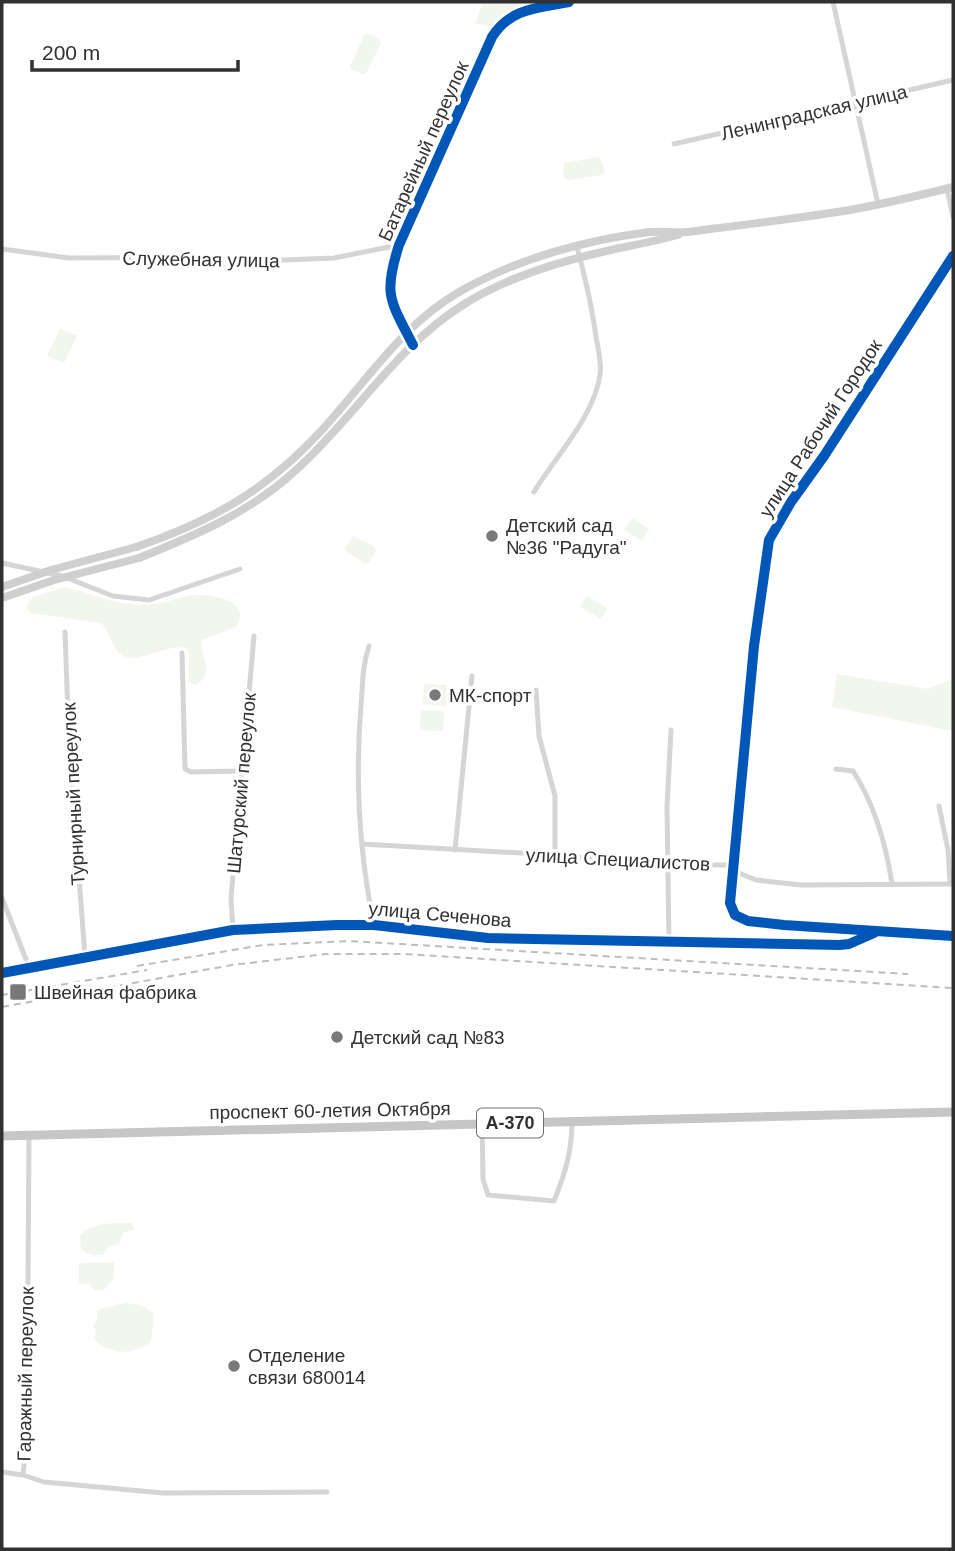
<svg xmlns="http://www.w3.org/2000/svg" width="955" height="1551" font-family="Arial,sans-serif">
<style>
.green{fill:#f2f6ed}
.lines{fill:none;stroke-linecap:round;stroke-linejoin:round}
.minor{stroke:#d5d5d5;stroke-width:5}
.secondary{stroke:#cfcfcf;stroke-width:8}
.trunk{stroke:#c6c6c6;stroke-width:9}
.rail{stroke:#bdbdbd;stroke-width:2;stroke-dasharray:7 5;stroke-linecap:butt}
.secondary-bridge{stroke:#cfcfcf;stroke-width:8}
.cycleway-casing{stroke:#fff;stroke-width:15}
.cycleway{stroke:#0057b8;stroke-width:10}
.poi-dot{fill:#797979;stroke:#fff;stroke-width:2.5}
.labels{text-anchor:middle;stroke-width:7;stroke-linejoin:round;paint-order:stroke}
.shield{fill:#fff;stroke:#6f6f6f;stroke-width:2}
.shield-label{font-size:18px;font-weight:bold;fill:#313131}
.street-label{font-size:19px;fill:#313131;stroke:#fff}
.poi-label{font-size:19px;fill:#313131;stroke:#fff;text-anchor:start}
</style>
<rect width="100%" height="100%" fill="#fff"/>
<!-- green -->
<g class="green">
<path d="M483,2H547C526,6 506,8 493,27L475,23Z"/>
<polygon points="369,34 379,39 381,43 365,75 351,69 350,67 364,35"/>
<polygon points="600,157 605,172 602,175 569,180 563,178 564,163"/>
<polygon points="60,328 77,336 64,363 47,356"/>
<polygon points="632,518 649,529 642,541 624,530"/>
<polygon points="353,536 374,547 376,551 369,562 365,563 347,552 345,549"/>
<path d="M65,587C84,591 103,600 122,603C133,605 145,605 155,604C168,603 180,596 192,595C212,594 253,600 236,627L202,640C199,657 217,675 195,685L189,681V654L185,648C165,643 134,669 118,652C110,643 110,631 101,623L31,613L27,609V604L33,597Z"/>
<polygon points="587,596 607,608 601,619 580,607"/>
<polygon points="837,674 928,689 953,679 953,731 832,707"/>
<polygon points="424,684 447,685 446,706 423,705"/>
<polygon points="421,710 444,711 443,731 420,730"/>
<path d="M131,1223L135,1229L123,1233L119,1245L109,1246L103,1255H92L81,1250L80,1236C92,1222 113,1223 131,1223Z"/>
<polygon points="114,1262 114,1278 103,1290 94,1290 90,1284 79,1284 79,1263"/>
<path d="M127,1303L143,1306L154,1314L151,1342C134,1355 108,1356 94,1338L96,1330L93,1326L97,1319V1311L103,1308Z"/>
</g>
<g class="lines">
<!-- minor -->
<g class="minor">
<polyline points="833,2 878,204"/>
<polyline points="674,144 953,80"/>
<polyline points="947,189 953,217"/>
<polyline points="2,249 69,258 225,257 284,260 334,258 399,245"/>
<polyline points="953,256 824,456 791,502 769,540 754,646 730,903 735,915 748,921 784,925 953,936"/>
<path d="M413,345C390,300 383,295 399,245L492,37C510,8 538,8 569,2"/>
<path d="M534,492C555,457 594,417 600,375C602,363 598,349 596,337C592,306 585,277 577,247"/>
<polyline points="2,563 62,576 113,596 149,600 240,569"/>
<polyline points="65,632 69,743 85,957"/>
<path d="M369,646C362,668 363,682 361,705C355,779 359,852 374,925"/>
<polyline points="182,653 185,769 191,772 241,771"/>
<polyline points="536,690 539,736 555,796 555,855"/>
<path d="M836,769L853,771C875,805 886,844 892,884"/>
<polyline points="939,806 948,850 950,884"/>
<polyline points="362,844 555,855 663,865 732,865 739,873 756,880 801,885 953,884"/>
<polyline points="455,850 472,676"/>
<polyline points="2,898 29,967"/>
<polyline points="233,930 231,898 254,636"/>
<polyline points="669,943 667,807 671,730"/>
<polyline points="2,973 233,930 337,925 374,925 488,938 839,945 849,944 874,933"/>
<path d="M482,1124L483,1179L488,1195L554,1201C565,1174 572,1151 572,1122"/>
<polyline points="2,1472 23,1475 44,1482 163,1493 327,1492"/>
<polyline points="23,1475 27,1434 29,1135"/>
</g>
<!-- secondary -->
<g class="secondary">
<path d="M136,547C212,521 267,490 322,430C365,383 403,324 459,292C516,259 585,240 650,232C662,231 675,233 687,232C698,231 708,229 719,228C764,222 810,217 855,209C888,203 921,195 953,187"/>
<path d="M139,558C196,535 251,512 296,470C355,417 397,345 466,303C510,276 561,261 611,250C634,245 656,241 678,235"/>
</g>
<!-- trunk -->
<polyline class="trunk" points="2,1136 953,1112"/>
<!-- rail -->
<g class="rail">
<polyline points="137,966 263,945 349,941 908,974"/>
<polyline points="2,995 147,970"/>
<polyline points="2,1007 232,965 326,954 404,954 953,988"/>
</g>
<!-- secondary-bridge -->
<g class="secondary-bridge">
<polyline points="2,587 51,570 136,547"/>
<polyline points="2,598 54,580 139,558"/>
</g>
<!-- cycleway casing -->
<g class="cycleway-casing">
<g id="cycleway">
<polyline points="953,256 824,456 791,502 769,540 754,646 730,903 735,915 748,921 784,925 953,936"/>
<path d="M413,345C390,300 383,295 399,245L492,37C510,8 538,8 569,2"/>
<polyline points="2,973 233,930 337,925 374,925 488,938 839,945 849,944 874,933"/>
</g>
</g>
<!-- cycleway -->
<use href="#cycleway" class="cycleway"/>
</g>
<!-- markers -->
<g class="poi-dot">
<circle cx="492" cy="536" r="7"/>
<circle cx="435" cy="695" r="7"/>
<rect x="9" y="983" width="18" height="18" rx="3.5"/>
<circle cx="337" cy="1037" r="7"/>
<circle cx="234" cy="1366" r="7"/>
</g>
<g class="labels">
<!-- shield labels -->
<rect class="shield" x="477" y="1108.5" width="66" height="29" rx="5"/>
<g class="shield-label">
<text x="510" y="1129">А-370</text>
</g>
<!-- street labels -->
<g class="street-label">
<text transform="translate(814 112) rotate(-13)" y="7">Ленинградская улица</text>
<text transform="translate(423 151) rotate(-66)" y="7">Батарейный переулок</text>
<text transform="translate(201 259) rotate(1)" y="7">Служебная улица</text>
<text transform="translate(820 428) rotate(-57)" y="7">улица Рабочий Городок</text>
<text transform="translate(241 783) rotate(-85)" y="7">Шатурский переулок</text>
<text transform="translate(73 794) rotate(-93)" y="7">Турнирный переулок</text>
<text transform="translate(618 859) rotate(3)" y="7">улица Специалистов</text>
<text transform="translate(440 914) rotate(5)" y="7">улица Сеченова</text>
<text transform="translate(330 1110) rotate(-1)" y="7">проспект 60-летия Октября</text>
<text transform="translate(25 1374) rotate(-89)" y="7">Гаражный переулок</text>
</g>
<!-- poi labels -->
<g class="poi-label">
<text x="506" y="532">Детский сад<tspan x="506" dy="22">№36 "Радуга"</tspan></text>
<text x="449" y="702">МК-спорт</text>
<text x="34" y="999">Швейная фабрика</text>
<text x="351" y="1044">Детский сад №83</text>
<text x="248" y="1362">Отделение<tspan x="248" dy="22">связи 680014</tspan></text>
</g>
</g>
<!-- border -->
<rect width="955" height="1551" fill="none" stroke="#313131" stroke-width="7"/>
<!-- scale -->
<path d="M32 60v10h206v-10" fill="none" stroke="#313131" stroke-width="3.5"/>
<text x="42" y="60" font-size="21" fill="#313131" stroke="#ffffff" stroke-width="5" paint-order="stroke">200 m</text>
</svg>
